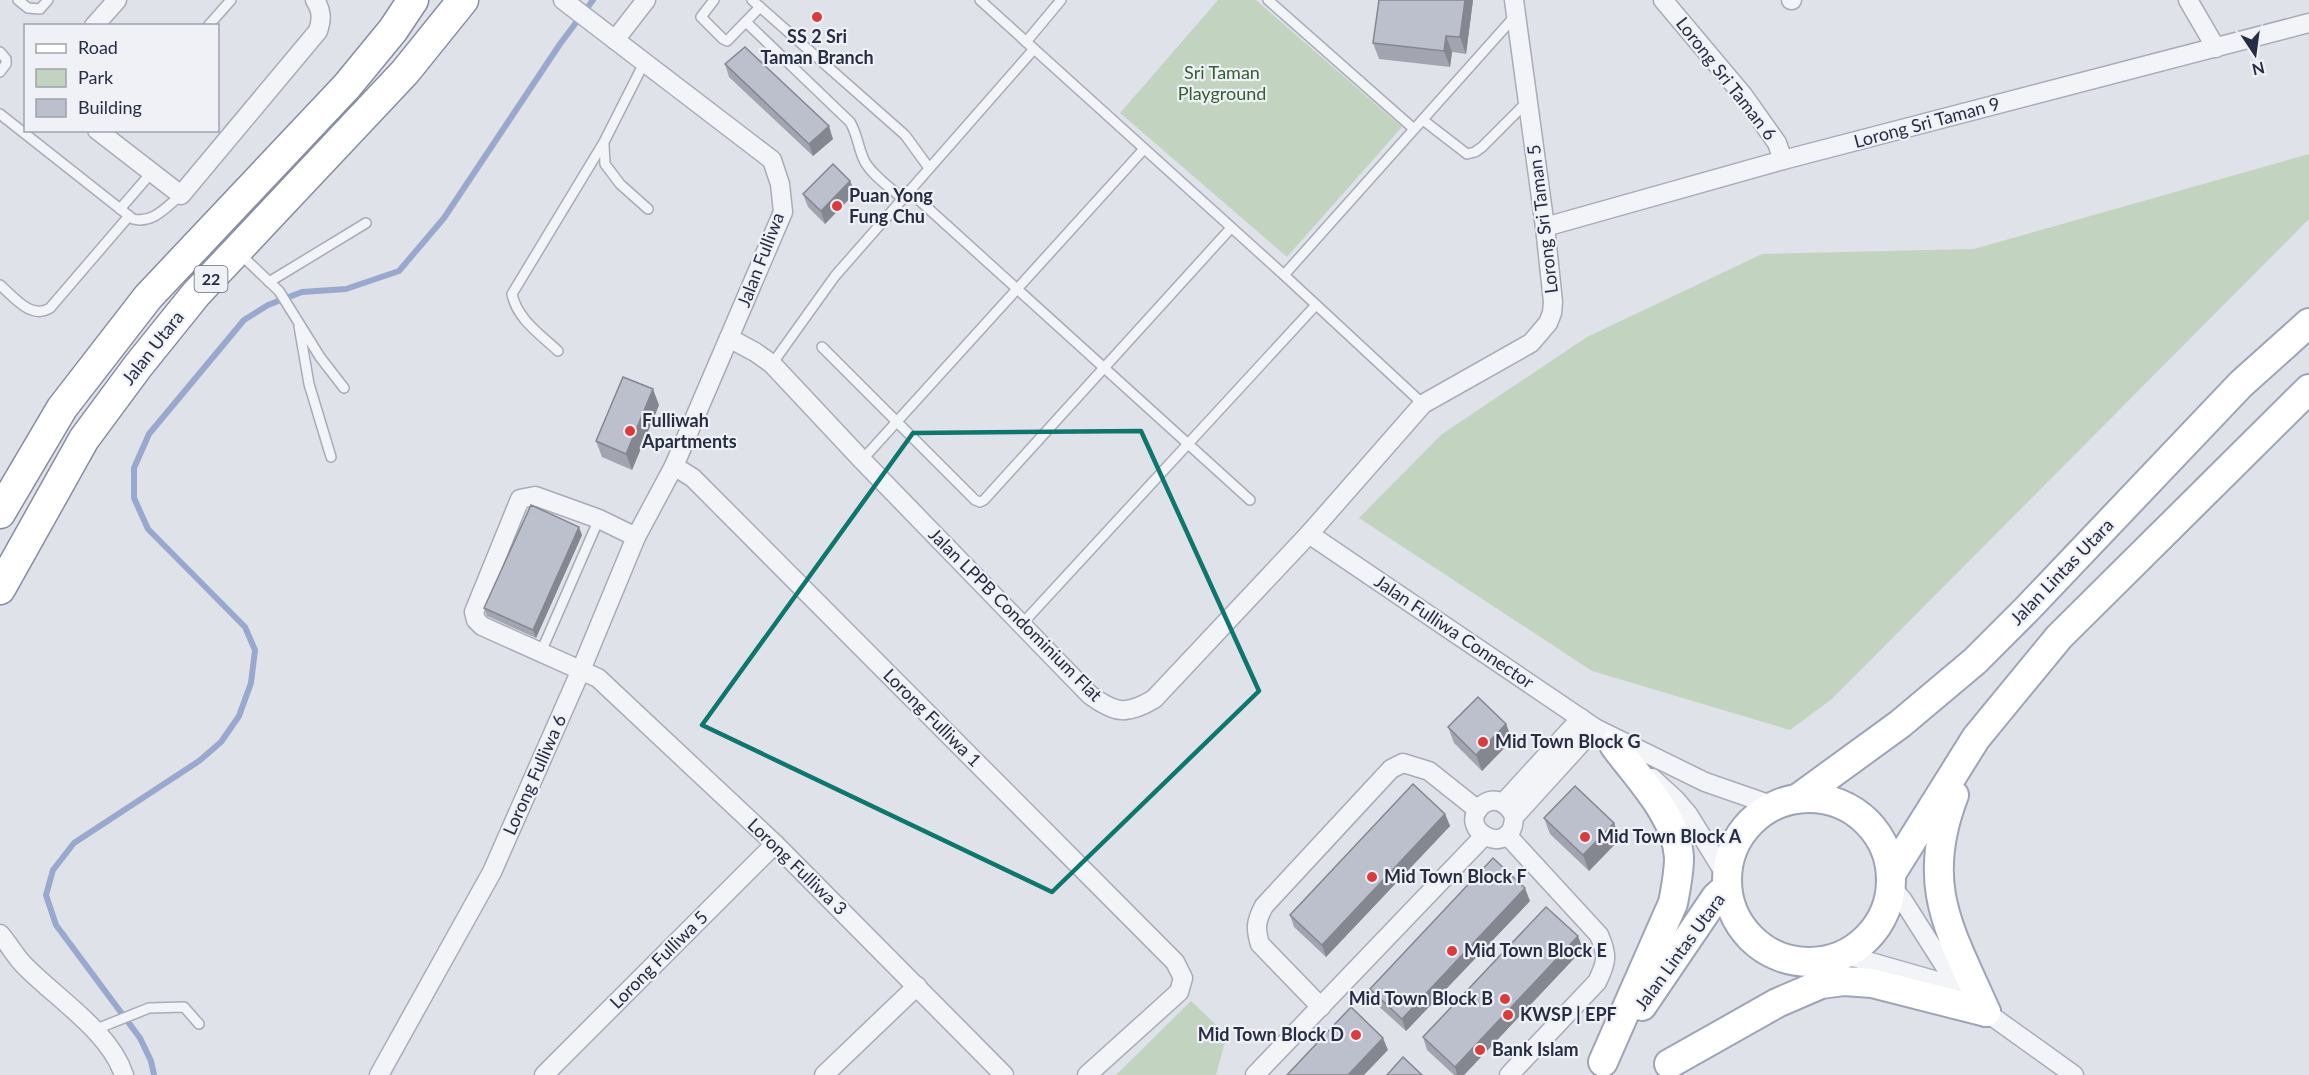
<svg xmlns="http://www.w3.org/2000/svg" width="2309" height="1075" font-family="Lato,sans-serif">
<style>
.green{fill:#c2d4c0}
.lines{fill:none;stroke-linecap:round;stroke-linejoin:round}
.stream{stroke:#98a9cd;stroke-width:6}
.service-casing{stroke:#a8acb8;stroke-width:12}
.minor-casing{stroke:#a8acb8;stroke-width:21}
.primary-casing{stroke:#9ea4b7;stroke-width:32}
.trunk-casing{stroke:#868ca2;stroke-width:33}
.service{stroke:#f3f4f8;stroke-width:9}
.minor{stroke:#f3f4f8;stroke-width:18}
.primary{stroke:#fff;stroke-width:28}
.trunk{stroke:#fff;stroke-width:30}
.wall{fill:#a2a5b0}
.shaded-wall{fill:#848690}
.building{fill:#bcc0cd;stroke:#848690;stroke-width:1.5}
.marked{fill:none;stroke:#0f766e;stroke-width:4.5;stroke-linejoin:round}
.poi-dot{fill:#d93c3b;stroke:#eff1f7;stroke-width:2}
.labels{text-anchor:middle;stroke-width:4.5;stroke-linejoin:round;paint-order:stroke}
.shield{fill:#eff1f7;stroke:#636879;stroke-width:1.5}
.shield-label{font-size:16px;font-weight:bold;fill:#272d43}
.poi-label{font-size:18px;font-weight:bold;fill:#272d43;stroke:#eff1f7;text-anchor:start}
.park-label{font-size:18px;fill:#345f33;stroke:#eff1f7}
.street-label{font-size:18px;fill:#272d43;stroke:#eff1f7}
</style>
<rect width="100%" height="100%" fill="#e0e2ea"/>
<!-- green -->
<g class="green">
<polygon points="1218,0 1256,0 1402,127 1287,257 1120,113"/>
<polygon points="2309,154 2309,219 1832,699 1790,730 1592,671 1359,518 1442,434 1587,337 1762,254 1974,249"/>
<polygon points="1191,1001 1227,1035 1216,1075 1116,1075"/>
</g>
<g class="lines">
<!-- stream -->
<polyline class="stream" points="154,1075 151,1061 140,1038 56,925 46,895 53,870 74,843 199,761 221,742 239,716 251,683 255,650 245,627 148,529 134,498 134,468 149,434 244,320 268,305 302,292 346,289 399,271 444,218 560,44 593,0"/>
<!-- service casing -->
<g class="service-casing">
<g id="service">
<polyline points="18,0 28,8 40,9 48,0"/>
<polyline points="714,0 701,17 723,39 727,41 760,7"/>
<polyline points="752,0 905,135 929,168"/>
<polyline points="980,0 1284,275 1423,404"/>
<polyline points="1268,0 1414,129"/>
<path d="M746,22L850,122C858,135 858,149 865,162C873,176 891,188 903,199"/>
<polyline points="208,26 231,0"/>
<polyline points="1026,42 1061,0"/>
<polyline points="0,52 6,59 6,64 0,72"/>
<path d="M0,114L133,219C153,224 166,207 181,195"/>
<polyline points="1423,120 1467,154 1475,152 1482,147 1527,102"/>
<polyline points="604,145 605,164 620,184 648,209"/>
<polyline points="909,191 1250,500"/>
<polyline points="120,209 152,172"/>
<polyline points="239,253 279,291 320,357 344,388"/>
<polyline points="1284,275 1516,15"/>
<polyline points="269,282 366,223"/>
<path d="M0,285C14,297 31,320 50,308L129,216"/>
<polyline points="299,326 309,384 331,457"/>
<polyline points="822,347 975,500 980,502 984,500 1231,228"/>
<path d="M558,351C540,334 517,319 512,294L604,142L644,63"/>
<polyline points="772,364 835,276 1034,49"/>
<polyline points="862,460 1144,149"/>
<polyline points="1022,624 1316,305"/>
<polyline points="541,652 599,519"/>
<polyline points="94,1030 149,1008 184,1007 199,1024"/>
</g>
</g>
<!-- minor casing -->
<g class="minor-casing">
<g id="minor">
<polyline points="1663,0 1743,95 1777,143 1783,160"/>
<polyline points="1791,0 1792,0"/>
<polyline points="2188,0 2216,48"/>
<polyline points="94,26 117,0"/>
<polyline points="615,40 646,0"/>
<path d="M97,130L181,195L318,31C322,19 322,11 315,0"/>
<polyline points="1545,227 1783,160 2309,23"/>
<path d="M729,338L755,352L772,364L862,460L1090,695C1116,714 1127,715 1154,699L1309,534L1423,404L1531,343L1548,323L1552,313L1553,302L1545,227L1514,0"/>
<polyline points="674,466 693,478 1175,962 1183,978 1179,992 1087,1075"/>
<polyline points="1309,534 1595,728 1705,782 1774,806"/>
<polyline points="636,537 599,519 535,496 520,499 474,612 476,620 482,626 598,678 775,844 1004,1075"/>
<polyline points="1652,778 1676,800 1688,814 1727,877"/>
<polyline points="1503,803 1581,718"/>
<path d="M1514,817C1509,804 1494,794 1481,806C1455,831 1513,860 1514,817L1595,728"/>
<path d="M1507,835L1599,935C1608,955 1607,962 1597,982L1509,1075"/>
<polyline points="1891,887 1902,899 1958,987"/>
<path d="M0,934C8,943 14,954 22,963C54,997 109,1030 124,1075"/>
<polyline points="1839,957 1853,957 1958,987 1986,1012 2074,1075"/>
<path d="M1321,1007L1260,944C1255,928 1256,921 1264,906L1391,769L1403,763L1429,771L1478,810"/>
<polyline points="379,1075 492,872 581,670 636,537 674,466 783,212 780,184 772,160 563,0"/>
<polyline points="544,1075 775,844"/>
<polyline points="824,1075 917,986"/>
<polyline points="1255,1075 1484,836"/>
</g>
</g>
<!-- primary casing -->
<g class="primary-casing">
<g id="primary">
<path d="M1954,795C1919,886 1950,930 1986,1012"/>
<circle cx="1809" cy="880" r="82"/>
<polyline points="1797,799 1900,724 1975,661 2027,609 2241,384 2309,323"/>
<polyline points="1891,874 1976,738 2059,637 2309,389"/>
<polyline points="1642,1006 1716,897 1727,887"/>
<path d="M1603,1062L1673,903C1676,888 1679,873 1679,857C1676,815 1638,778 1614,745"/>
<polyline points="1669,1064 1777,1003 1821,984 1844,981 1872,983 1986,1012"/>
</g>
</g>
<!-- trunk casing -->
<g class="trunk-casing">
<g id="trunk">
<polyline points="0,513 62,408 148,297 347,86 393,30 413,0"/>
<polyline points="0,589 84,439 138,366 196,294 405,72 463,0"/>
</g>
</g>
<!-- service -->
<use href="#service" class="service"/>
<!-- minor -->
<use href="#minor" class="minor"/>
<!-- primary -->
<use href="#primary" class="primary"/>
<!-- trunk -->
<use href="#trunk" class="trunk"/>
</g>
<!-- wall -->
<g class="wall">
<polygon points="1473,0 1466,54 1452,52 1450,67 1379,59 1373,43"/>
<polygon points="725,64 833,139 813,156 729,77"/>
<polygon points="850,181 855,193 825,224 808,207 803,194"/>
<polygon points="659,405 632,470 602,457 596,441"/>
<polygon points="582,535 536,638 487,616 484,608"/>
<polygon points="1506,724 1512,740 1482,771 1454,743 1448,727"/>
<polygon points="1445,814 1450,826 1326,957 1294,927 1290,915"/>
<polygon points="1544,818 1614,823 1620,839 1589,871 1550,834"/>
<polygon points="1530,901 1406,1031 1374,1002 1370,989"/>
<polygon points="1583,949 1464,1075 1454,1075 1427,1050 1423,1037"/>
</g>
<!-- shaded-wall -->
<g class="shaded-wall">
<polygon points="1465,0 1473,0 1466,54 1460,37"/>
<polygon points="1446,36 1452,52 1450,67 1444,51"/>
<polygon points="829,126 833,139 813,156 809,144"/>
<polygon points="850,181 855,193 825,224 821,211"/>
<polygon points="653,389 659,405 632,470 626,454"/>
<polygon points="579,527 582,535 536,638 533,630"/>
<polygon points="1506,724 1512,740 1482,771 1476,755"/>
<polygon points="1445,814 1450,826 1326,957 1322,945"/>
<polygon points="1614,823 1620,839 1589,871 1583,855"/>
<polygon points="1525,888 1530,901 1406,1031 1402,1019"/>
<polygon points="1578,936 1583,949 1464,1075 1457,1075 1455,1067"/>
<polygon points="1383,1038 1388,1050 1364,1075 1348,1075"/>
</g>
<!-- building -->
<g class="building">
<polygon points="1379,0 1465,0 1460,37 1446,36 1444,51 1373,43"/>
<polygon points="745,47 829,126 809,144 725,64"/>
<polygon points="833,164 850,181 821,211 803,194"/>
<polygon points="623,377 653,389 626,454 596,441"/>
<polygon points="531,505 579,527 533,630 484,608"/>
<polygon points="1478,697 1506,724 1476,755 1448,727"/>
<polygon points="1413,784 1445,814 1322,945 1290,915"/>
<polygon points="1575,786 1614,823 1583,855 1544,818"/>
<polygon points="1493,858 1525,888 1402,1019 1370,989"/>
<polygon points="1546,907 1578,936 1455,1067 1423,1037"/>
<polygon points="1351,1007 1383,1038 1348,1075 1287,1075"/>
<polygon points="1403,1057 1422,1075 1387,1075"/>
</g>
<!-- marked area -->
<path class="marked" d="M1141,431L1259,691L1052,892L702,725L913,433Z"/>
<!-- markers -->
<g class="poi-dot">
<circle cx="817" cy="17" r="6"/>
<circle cx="837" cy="206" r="6"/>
<circle cx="630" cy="431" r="6"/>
<circle cx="1483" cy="742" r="6"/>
<circle cx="1585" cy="837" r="6"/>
<circle cx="1372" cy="877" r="6"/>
<circle cx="1452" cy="951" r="6"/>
<circle cx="1505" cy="999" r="6"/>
<circle cx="1508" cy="1015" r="6"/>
<circle cx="1356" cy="1035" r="6"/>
<circle cx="1480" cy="1050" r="6"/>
</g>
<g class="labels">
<!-- shield labels -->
<rect class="shield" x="194.5" y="266" width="33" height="26" rx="4.5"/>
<g class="shield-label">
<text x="211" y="285">22</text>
</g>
<!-- poi labels -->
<g class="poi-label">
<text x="817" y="43" text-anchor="middle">SS 2 Sri<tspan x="817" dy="21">Taman Branch</tspan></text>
<text x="849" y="202">Puan Yong<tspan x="849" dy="21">Fung Chu</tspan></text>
<text x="642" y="427">Fulliwah<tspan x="642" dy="21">Apartments</tspan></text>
<text x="1495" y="748">Mid Town Block G</text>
<text x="1597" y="843">Mid Town Block A</text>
<text x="1384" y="883">Mid Town Block F</text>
<text x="1464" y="957">Mid Town Block E</text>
<text x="1493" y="1005" text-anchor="end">Mid Town Block B</text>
<text x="1520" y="1021">KWSP | EPF</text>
<text x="1344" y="1041" text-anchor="end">Mid Town Block D</text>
<text x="1492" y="1056">Bank Islam</text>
</g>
<!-- park labels -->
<g class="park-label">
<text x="1222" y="79">Sri Taman<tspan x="1222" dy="21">Playground</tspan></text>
</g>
<!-- street labels -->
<g class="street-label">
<text transform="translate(1726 79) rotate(52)" y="6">Lorong Sri Taman 6</text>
<text transform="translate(1927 123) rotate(-15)" y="6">Lorong Sri Taman 9</text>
<text transform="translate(1543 219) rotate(-97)" y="6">Lorong Sri Taman 5</text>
<text transform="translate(761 260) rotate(-69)" y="6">Jalan Fulliwa</text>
<text transform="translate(153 348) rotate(-52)" y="6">Jalan Utara</text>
<text transform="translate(2062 572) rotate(-46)" y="6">Jalan Lintas Utara</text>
<text transform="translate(1015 615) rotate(45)" y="6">Jalan LPPB Condominium Flat</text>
<text transform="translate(1454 632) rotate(34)" y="6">Jalan Fulliwa Connector</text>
<text transform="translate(932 718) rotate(45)" y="6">Lorong Fulliwa 1</text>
<text transform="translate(535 775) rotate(-66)" y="6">Lorong Fulliwa 6</text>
<text transform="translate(797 867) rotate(44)" y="6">Lorong Fulliwa 3</text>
<text transform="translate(1680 952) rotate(-54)" y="6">Jalan Lintas Utara</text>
<text transform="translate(659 960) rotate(-45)" y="6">Lorong Fulliwa 5</text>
</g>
</g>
<!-- legend -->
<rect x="24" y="24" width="195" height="108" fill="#eff1f7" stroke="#9fa3af" stroke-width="1.5"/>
<rect x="36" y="44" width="30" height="9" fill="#ffffff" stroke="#9fa3af" stroke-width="1.5"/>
<text x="78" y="54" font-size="18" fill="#272d43">Road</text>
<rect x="36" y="69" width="30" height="18" fill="#c2d4c0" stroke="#9fa3af" stroke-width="1.5"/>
<text x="78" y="84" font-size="18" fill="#272d43">Park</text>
<rect x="36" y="99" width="30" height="18" fill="#bcc0cd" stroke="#9fa3af" stroke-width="1.5"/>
<text x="78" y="114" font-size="18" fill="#272d43">Building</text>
<!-- north arrow -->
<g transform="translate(2255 54) rotate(167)" stroke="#eff1f7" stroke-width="4.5" paint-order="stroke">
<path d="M0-4.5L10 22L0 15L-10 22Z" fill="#272d43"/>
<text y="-9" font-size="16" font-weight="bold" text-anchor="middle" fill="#272d43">N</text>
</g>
</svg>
